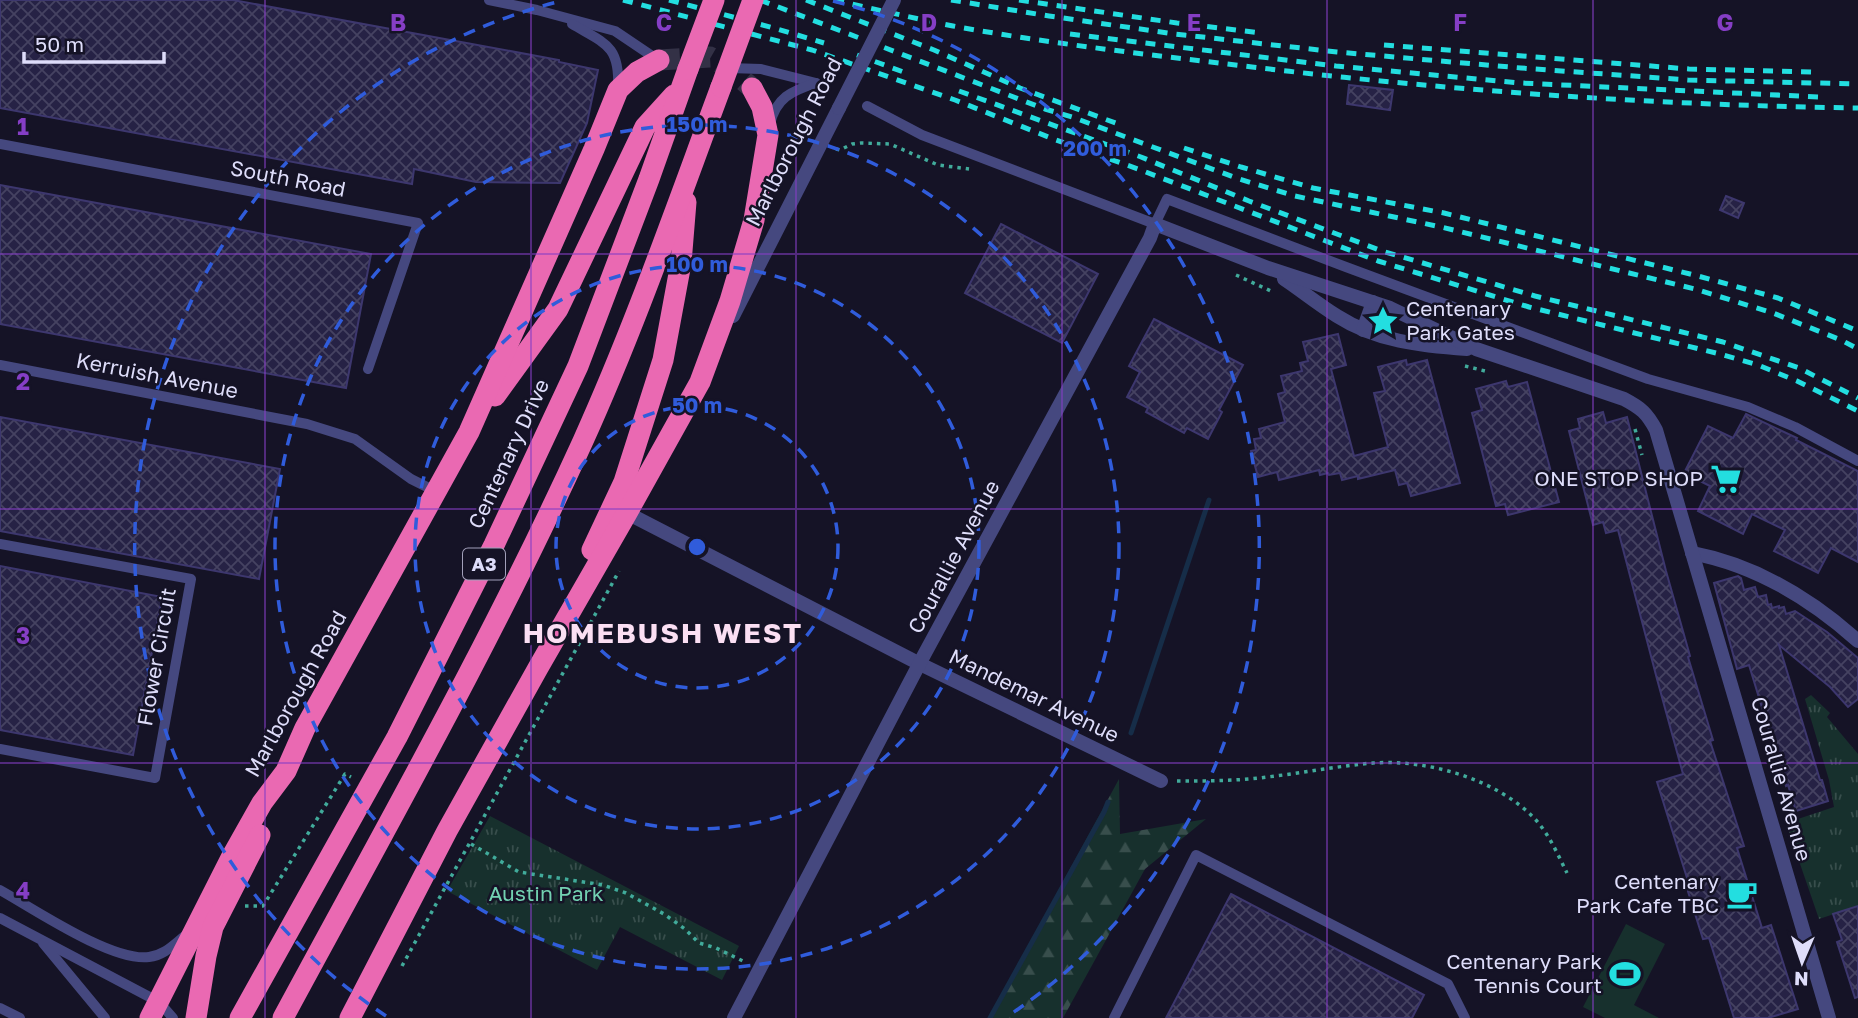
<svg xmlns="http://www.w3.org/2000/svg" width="1858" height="1018" font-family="'Golos Text',sans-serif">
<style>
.grass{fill:url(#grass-tufts)}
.forest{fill:url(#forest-firs)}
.pitch{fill:#17302d}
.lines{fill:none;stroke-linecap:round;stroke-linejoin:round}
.stream{stroke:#162d48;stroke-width:5}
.building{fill:url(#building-cross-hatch);stroke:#3d376e;stroke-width:2}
.highway-tunnel{stroke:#333146;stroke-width:21;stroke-dasharray:21 10;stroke-linecap:butt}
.path{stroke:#41ab9b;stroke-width:3.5;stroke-dasharray:3.5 5;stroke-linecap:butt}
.lane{stroke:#45487f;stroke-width:10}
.street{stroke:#45487f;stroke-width:14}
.highway{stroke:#ea69b2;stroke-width:21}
.rail{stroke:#23dee0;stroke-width:5;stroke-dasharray:10 9;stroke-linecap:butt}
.street-bridge{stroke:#45487f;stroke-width:14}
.highway-bridge{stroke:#ea69b2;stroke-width:21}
.grid{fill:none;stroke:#853ec5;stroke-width:2;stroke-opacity:0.55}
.ring{fill:none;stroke:#305cdb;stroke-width:3.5;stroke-dasharray:12 9}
.labels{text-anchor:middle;stroke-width:5;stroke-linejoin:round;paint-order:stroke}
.shield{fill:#151326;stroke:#a2a0ba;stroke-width:2}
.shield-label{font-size:19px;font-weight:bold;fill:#deddfa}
.street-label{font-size:21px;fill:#deddfa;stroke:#151326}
.poi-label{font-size:21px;fill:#deddfa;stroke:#151326;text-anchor:end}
.park-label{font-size:21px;fill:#72d1b1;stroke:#151326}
.district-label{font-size:28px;font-weight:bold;letter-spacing:2px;fill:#fbdff3;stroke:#151326}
.grid-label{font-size:23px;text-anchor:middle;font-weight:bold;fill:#853ec5;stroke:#151326;stroke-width:5;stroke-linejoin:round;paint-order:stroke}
.centre{fill:#305cdb;stroke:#151326;stroke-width:3.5}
.ring-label{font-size:21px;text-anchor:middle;font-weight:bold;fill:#305cdb;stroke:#151326;stroke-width:5;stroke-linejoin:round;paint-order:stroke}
</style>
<defs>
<pattern id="grass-tufts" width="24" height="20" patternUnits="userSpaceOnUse" patternTransform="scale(1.75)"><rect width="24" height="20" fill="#17302d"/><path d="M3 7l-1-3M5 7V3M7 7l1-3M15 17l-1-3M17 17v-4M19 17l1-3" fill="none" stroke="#384e4c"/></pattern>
<pattern id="forest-firs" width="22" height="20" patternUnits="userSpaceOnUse" patternTransform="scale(1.75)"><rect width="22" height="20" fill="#17302d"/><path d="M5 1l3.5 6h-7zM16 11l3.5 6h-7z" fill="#384e4c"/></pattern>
<pattern id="building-cross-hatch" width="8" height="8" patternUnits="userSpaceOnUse" patternTransform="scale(1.75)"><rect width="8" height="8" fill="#262245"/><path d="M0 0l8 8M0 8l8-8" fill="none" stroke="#454261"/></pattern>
</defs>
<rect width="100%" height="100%" fill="#151326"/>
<!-- grass -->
<g class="grass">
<polygon points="1811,695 1830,713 1827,717 1858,754 1858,906 1819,919 1786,823 1834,807 1829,780 1805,699"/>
<polygon points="490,816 739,946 722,980 620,927 597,970 447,891"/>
</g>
<!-- forest -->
<polygon class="forest" points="1119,779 1120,834 1206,819 1145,869 1063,1018 989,1018"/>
<!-- pitch -->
<polygon class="pitch" points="1626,924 1665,944 1634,1005 1659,1018 1605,1018 1583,1007"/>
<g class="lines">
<!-- stream -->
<g class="stream">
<polyline points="1131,733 1209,500"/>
<polyline points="990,1018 1104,812 1108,802"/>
</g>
</g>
<!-- building -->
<g class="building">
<polygon points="0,0 233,0 559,60 559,62 598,70 587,123 560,183 476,182 414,169 412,184 0,108"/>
<polygon points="1349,85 1393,90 1390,110 1347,104"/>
<polygon points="0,185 371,254 346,388 0,324"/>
<polygon points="1726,196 1744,203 1738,218 1720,210"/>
<polygon points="1001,224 1098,274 1062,343 965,293"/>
<polygon points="1154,319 1243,365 1219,410 1222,412 1208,439 1187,428 1184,433 1146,412 1148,408 1127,397 1140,372 1129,366"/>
<polygon points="1338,334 1346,365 1331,369 1354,456 1388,447 1374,393 1385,391 1378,367 1406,360 1407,365 1427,360 1460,483 1411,496 1407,483 1399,485 1395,470 1358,479 1358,476 1342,480 1340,473 1329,475 1328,473 1320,475 1319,470 1279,480 1277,472 1258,477 1251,451 1256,450 1254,439 1261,438 1259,429 1285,422 1278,394 1285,392 1281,376 1302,371 1300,363 1308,361 1303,342"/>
<polygon points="1506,381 1508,387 1527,382 1559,502 1508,515 1505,504 1496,506 1472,413 1482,410 1476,389"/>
<polygon points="1603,412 1606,423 1627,417 1666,571 1690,656 1688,657 1713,740 1710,741 1744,846 1737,848 1762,928 1771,925 1798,1009 1768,1018 1734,1018 1709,938 1703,939 1684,879 1687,878 1657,782 1683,774 1657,679 1618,530 1606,533 1603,522 1593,525 1569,431 1580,428 1578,419"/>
<polygon points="1746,414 1797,438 1796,440 1858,471 1858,562 1831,548 1818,573 1774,551 1785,530 1752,514 1743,534 1698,511 1710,486 1684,473 1708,426 1733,438"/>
<polygon points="0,417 280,469 259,579 0,531"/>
<polygon points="0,566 162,597 133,755 0,730"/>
<polygon points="1738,576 1741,578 1744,590 1755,587 1758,597 1766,595 1768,605 1771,604 1772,608 1779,606 1779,608 1784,607 1786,614 1795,611 1827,632 1858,658 1858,699 1848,707 1830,687 1779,645 1820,780 1822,780 1828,801 1796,811 1788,785 1786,786 1749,665 1737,669 1714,583"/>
<polygon points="1231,894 1424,995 1412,1018 1166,1018"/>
<polygon points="1858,906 1858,997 1855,998 1837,942 1842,940 1833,914"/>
</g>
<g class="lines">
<!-- highway-tunnel -->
<polyline class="highway-tunnel" points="659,60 710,57 729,68 752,88"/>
<!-- path -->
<g class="path">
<polyline points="836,149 840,150 852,144 861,143 890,144 938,165 969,169"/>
<polyline points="1236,275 1273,292"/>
<polyline points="1465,366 1485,371"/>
<polyline points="1635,429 1642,455"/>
<path d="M1177,781C1207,781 1237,781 1267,777C1303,773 1338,766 1373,763C1427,759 1497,779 1535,819C1549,834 1558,855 1567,873"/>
<polyline points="471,844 519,872 603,885 626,893 664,914 685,929 699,943 716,948 745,962"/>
<polyline points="245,906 263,906 345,774 351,777"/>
<polyline points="402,966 619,571"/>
</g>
<!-- lane -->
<g class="lane">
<polyline points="489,0 537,10 615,31 658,60"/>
<path d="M572,24C604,43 620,45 618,87"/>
<polyline points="729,68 761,69 816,83"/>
<polyline points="867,106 922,135 1155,224 1167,199 1346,267 1648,379 1748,407 1795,427 1858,461"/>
<path d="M770,124C776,98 791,91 816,83"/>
<polyline points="0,144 418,223 368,369"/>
<polyline points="0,365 307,424 355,439 411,479 437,492"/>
<polyline points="0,544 191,579 155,778 0,749"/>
<path d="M0,890C34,909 112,962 149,957C165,955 174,944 186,935"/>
<polyline points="0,918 159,1002 173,1018"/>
<polyline points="43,943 105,1018"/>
<polyline points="0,1008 20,1018"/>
<polyline points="1114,1018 1196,855 1448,984 1465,1018"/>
</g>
<!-- street -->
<g class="street">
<path d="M1284,279C1302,291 1319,305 1337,316C1376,341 1421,346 1467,349"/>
<polyline points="733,316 839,108"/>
<polyline points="1363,330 1373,302"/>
<polyline points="627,513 920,664 1161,781"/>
<path d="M1692,553C1755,565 1811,599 1858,641"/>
<path d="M734,1018L924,655L1150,238L1155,224L1268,268L1390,308L1476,349L1624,399C1641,408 1647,413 1656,430L1829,1018"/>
</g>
<!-- highway -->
<g class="highway">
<polyline points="495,396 558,309 645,127 674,95"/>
<polyline points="592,550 624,482 663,360 681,263 686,202"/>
<polyline points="150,1018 231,858 262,803 286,771 305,728 469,432 594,149 618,90 637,72 659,60"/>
<polyline points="196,1018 206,956 213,927 260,835"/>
<polyline points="240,1018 397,737 494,545 578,366 649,179 688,69"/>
<path d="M283,1018C386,827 493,639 583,441C635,326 677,205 721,87"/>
<polyline points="350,1018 447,831 538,668 627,513 700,382 730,301 754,220 768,135 762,107 752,88"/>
</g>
<!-- rail -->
<g class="rail">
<polyline points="623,0 812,50 955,100 1056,140 1138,169 1378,261 1529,307 1720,354 1758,365 1797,381 1858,411"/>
<polyline points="669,0 774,28 824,43"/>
<polyline points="760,0 1045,109 1072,117 1239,179 1295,196 1441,227 1695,289 1773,313 1841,340 1858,349"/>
<polyline points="806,0 934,50 1020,88 1121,125"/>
<path d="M834,0C874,9 913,18 953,26C1052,44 1152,55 1252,67C1453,91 1655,105 1858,108"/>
<polyline points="951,0 1049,16 1175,34 1337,52 1521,68 1688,80 1858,84"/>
<polyline points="1019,0 1177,23 1262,33"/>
<polyline points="1070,34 1336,66 1521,83 1820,97"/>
<polyline points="1384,45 1689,69 1814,72"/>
<polyline points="857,55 909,74"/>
<polyline points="959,91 1141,157 1249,201 1382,251 1535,296 1723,342 1799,368 1858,398"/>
<polyline points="1184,148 1241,167 1313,188 1444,213 1698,276 1778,298 1858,331"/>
</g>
<!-- street-bridge -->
<polyline class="street-bridge" points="839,108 894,0"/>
<!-- highway-bridge -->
<g class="highway-bridge">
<polyline points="688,69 714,0"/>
<polyline points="721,87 753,0"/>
</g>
</g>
<!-- grid -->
<path class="grid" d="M265,0V1018M531,0V1018M796,0V1018M1062,0V1018M1327,0V1018M1593,0V1018M0,254H1858M0,509H1858M0,763H1858"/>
<!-- distance rings -->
<g class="ring">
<circle cx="697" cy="547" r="141"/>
<circle cx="697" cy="547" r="282"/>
<circle cx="697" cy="547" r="422"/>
<path d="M386 1016A563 563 0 0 1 561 1M833 1A563 563 0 0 1 1008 1016"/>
</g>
<!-- icons -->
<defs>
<g id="sight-bare" transform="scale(2.415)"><path d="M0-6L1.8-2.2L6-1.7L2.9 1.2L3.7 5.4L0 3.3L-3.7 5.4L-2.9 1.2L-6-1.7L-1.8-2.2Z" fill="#23dee0" stroke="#151326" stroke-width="2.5" paint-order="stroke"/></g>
<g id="supermarket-bare" transform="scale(2.415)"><path d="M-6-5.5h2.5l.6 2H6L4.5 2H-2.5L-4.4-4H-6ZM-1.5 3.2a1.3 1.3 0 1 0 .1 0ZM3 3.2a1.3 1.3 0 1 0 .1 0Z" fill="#23dee0" stroke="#151326" stroke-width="2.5" paint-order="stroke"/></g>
<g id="cafe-bare" transform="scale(2.415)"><path d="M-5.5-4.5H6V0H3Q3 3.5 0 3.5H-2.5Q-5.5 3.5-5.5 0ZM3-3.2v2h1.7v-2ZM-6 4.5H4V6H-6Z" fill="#23dee0" stroke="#151326" stroke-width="2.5" paint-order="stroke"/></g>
<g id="stadium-bare" transform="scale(2.415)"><path d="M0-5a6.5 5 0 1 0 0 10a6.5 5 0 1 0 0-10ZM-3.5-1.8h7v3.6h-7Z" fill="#23dee0" stroke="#151326" stroke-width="2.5" paint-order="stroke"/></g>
</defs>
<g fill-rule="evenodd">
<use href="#sight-bare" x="1383" y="321"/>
<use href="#supermarket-bare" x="1726" y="479"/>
<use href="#cafe-bare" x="1742" y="894"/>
<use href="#stadium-bare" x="1625" y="974"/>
</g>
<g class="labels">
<!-- shield labels -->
<rect class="shield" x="463" y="548.5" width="42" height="31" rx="5"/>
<g class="shield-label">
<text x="484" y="571">A3</text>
</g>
<!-- street labels -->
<g class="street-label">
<text transform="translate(794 142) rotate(-63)" y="7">Marlborough Road</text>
<text transform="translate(288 179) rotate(11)" y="7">South Road</text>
<text transform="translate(157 376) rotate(11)" y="7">Kerruish Avenue</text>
<text transform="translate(509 454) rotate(-65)" y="7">Centenary Drive</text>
<text transform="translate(954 557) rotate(-62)" y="7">Courallie Avenue</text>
<text transform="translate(157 657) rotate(-80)" y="7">Flower Circuit</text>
<text transform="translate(296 694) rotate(-61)" y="7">Marlborough Road</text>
<text transform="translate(1034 696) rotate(26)" y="7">Mandemar Avenue</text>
<text transform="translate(1781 779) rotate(74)" y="7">Courallie Avenue</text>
</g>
<!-- poi labels -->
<g class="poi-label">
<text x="1406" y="316" text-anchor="start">Centenary<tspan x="1406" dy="24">Park Gates</tspan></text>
<text x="1703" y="486">ONE STOP SHOP</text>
<text x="1719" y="889">Centenary<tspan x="1719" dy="24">Park Cafe TBC</tspan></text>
<text x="1602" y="969">Centenary Park<tspan x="1602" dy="24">Tennis Court</tspan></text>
</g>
<!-- park labels -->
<g class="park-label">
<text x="546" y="901">Austin Park</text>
</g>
<!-- district labels -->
<g class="district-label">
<text x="663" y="643">HOMEBUSH WEST</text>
</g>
</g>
<g class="grid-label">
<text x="398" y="31">B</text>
<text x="664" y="31">C</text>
<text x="929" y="31">D</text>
<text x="1194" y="31">E</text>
<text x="1460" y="31">F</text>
<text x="1725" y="31">G</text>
<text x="23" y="135">1</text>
<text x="23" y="390">2</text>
<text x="23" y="644">3</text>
<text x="23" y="899">4</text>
</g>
<circle cx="697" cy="547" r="10" class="centre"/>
<g class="ring-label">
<text x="697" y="132">150 m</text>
<text x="1095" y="156">200 m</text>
<text x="697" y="272">100 m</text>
<text x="697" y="413">50 m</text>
</g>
<!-- north arrow -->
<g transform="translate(1802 962) rotate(182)" stroke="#151326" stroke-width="5" paint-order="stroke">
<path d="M0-5L12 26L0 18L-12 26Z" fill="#deddfa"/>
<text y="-10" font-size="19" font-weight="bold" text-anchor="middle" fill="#deddfa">N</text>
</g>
<!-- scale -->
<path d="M24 52v10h140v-10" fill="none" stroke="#deddfa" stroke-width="3.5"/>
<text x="35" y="52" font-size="21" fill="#deddfa" stroke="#151326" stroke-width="5" paint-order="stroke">50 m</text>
</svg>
